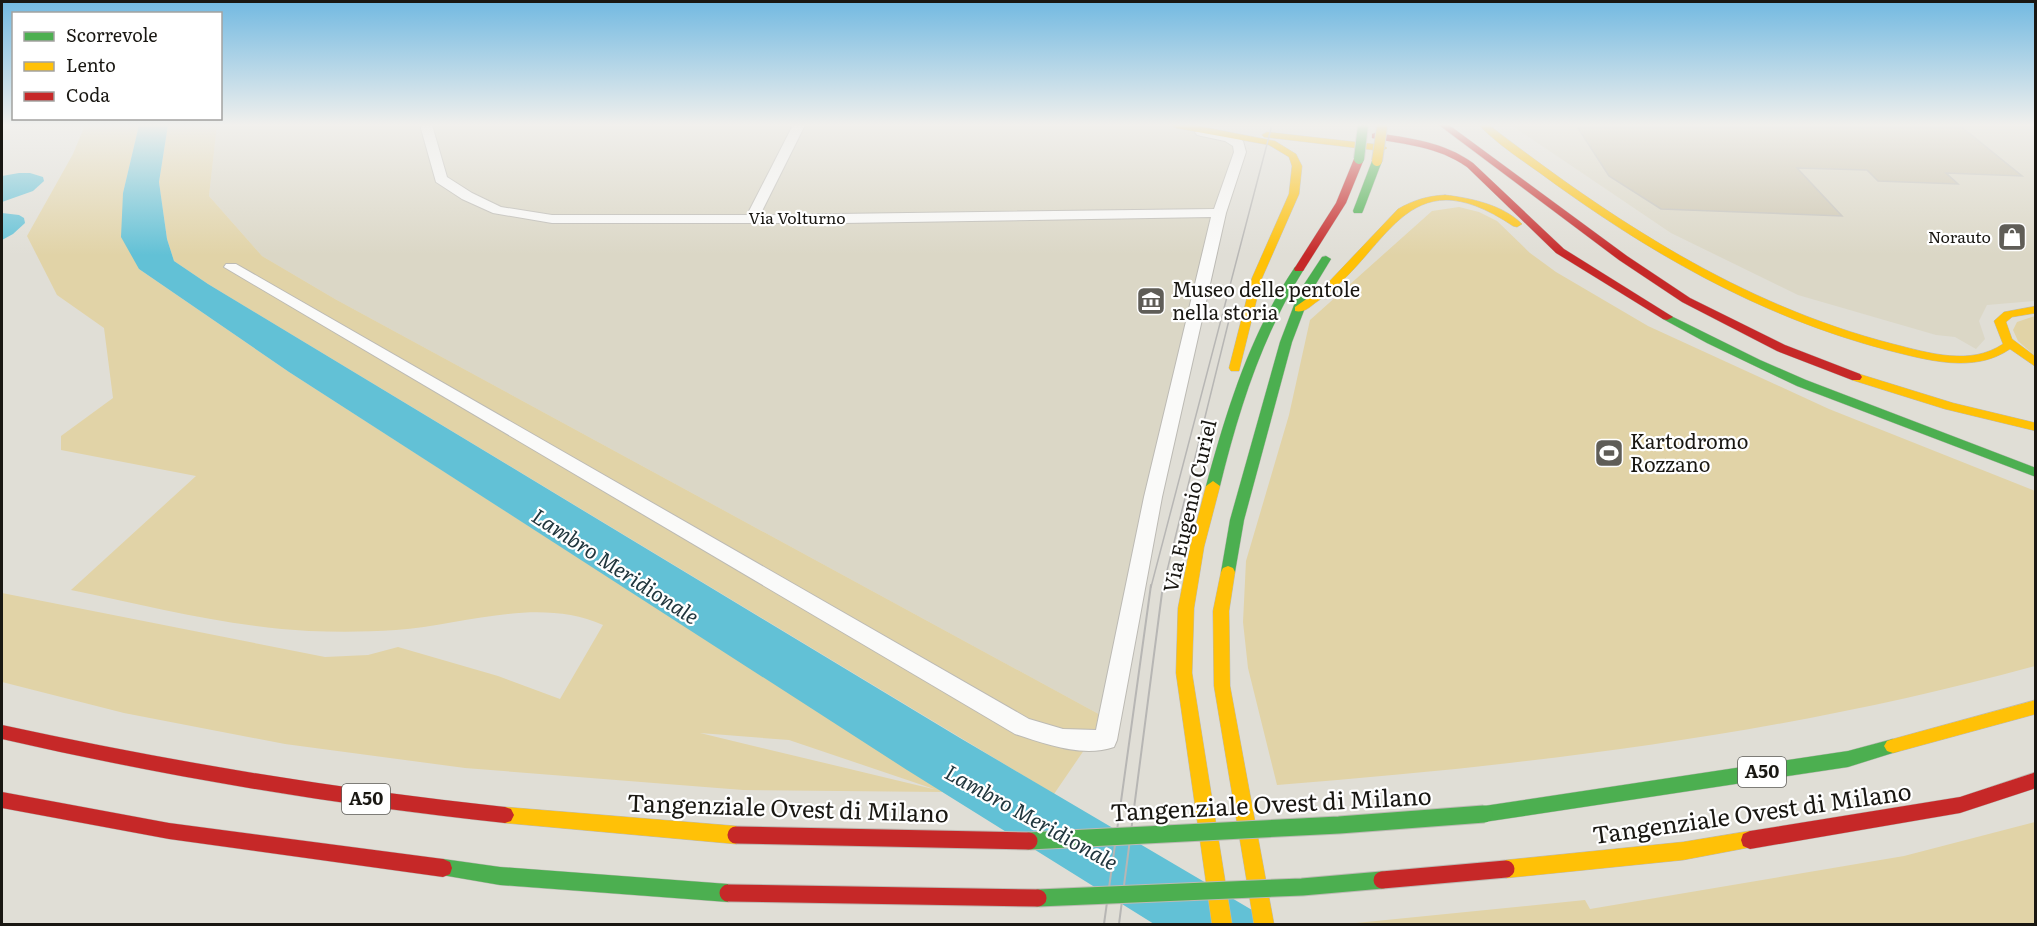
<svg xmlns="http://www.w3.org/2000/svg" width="2037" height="926" font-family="Literata,serif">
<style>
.built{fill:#dbd7c6}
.green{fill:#e1d3a7;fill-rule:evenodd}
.water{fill:#62c1d6}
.building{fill:#cec7b1;stroke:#c3c1ba;stroke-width:1.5}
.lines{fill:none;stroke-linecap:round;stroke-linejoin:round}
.street-casing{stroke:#bcbab4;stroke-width:2}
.fast-casing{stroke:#bcbab4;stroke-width:1}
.slow-casing{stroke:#bcbab4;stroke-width:1}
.jam-casing{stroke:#bcbab4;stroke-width:1}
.street{fill:#fafaf9;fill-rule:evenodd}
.fast{fill:#4caf50;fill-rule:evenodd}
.slow{fill:#ffc107;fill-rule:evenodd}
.jam{fill:#c62828;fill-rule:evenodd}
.tram-far1{stroke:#b7b6b4;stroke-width:1.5}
.tram{stroke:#b7b6b4;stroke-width:2}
.fast-bridge-far1-casing{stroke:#bcbab4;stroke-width:12;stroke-linecap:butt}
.fast-bridge-casing{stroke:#bcbab4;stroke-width:19;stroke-linecap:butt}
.slow-bridge-casing{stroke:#bcbab4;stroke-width:12;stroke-linecap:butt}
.jam-bridge-casing{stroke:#bcbab4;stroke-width:19;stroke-linecap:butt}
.fast-bridge-far1{stroke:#4caf50;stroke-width:10}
.fast-bridge{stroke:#4caf50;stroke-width:17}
.slow-bridge{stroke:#ffc107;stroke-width:10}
.jam-bridge{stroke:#c62828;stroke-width:17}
.labels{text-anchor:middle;stroke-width:4.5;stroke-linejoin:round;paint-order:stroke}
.far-street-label{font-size:16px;fill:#191712;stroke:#fff}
.far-poi-label{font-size:16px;fill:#191712;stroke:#fff;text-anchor:end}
.shield{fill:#fff;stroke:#5e5d59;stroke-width:1.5}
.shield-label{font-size:18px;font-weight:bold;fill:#191712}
.poi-label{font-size:20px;fill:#191712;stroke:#fff;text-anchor:start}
.street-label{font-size:20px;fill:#191712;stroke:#fff}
.water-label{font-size:21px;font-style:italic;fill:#21363d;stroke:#fff}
.near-street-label{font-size:24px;fill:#191712;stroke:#fff}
</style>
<rect width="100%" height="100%" fill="#e0ded6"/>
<!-- built -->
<g class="built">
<polygon points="217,125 1170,125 1239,144 1219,213 1132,550 1106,718 335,299 262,256 209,196"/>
<polygon points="1511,125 2035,125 2035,301 1987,305 1979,321 1985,339 1976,349 1955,337 1936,335 1798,295 1671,233"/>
</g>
<!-- green -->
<g class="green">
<path d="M85,125H139L123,193L139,269L289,372L943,792L743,790L465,768L285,744L124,713L2,682V593L325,657L368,655L398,647L498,676L560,699L603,625C538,596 463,625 396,630C367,632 337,632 309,631C229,627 149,606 71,590L196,476L61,450V436L113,398L104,328L57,295L27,236L73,154ZM700,733L789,740L934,789H933Z"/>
<polygon points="168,125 217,125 209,196 262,256 335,299 1106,718 1054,794 208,284 174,261 167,239 159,182"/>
<path d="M1459,207L1479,212L1497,221L1530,253L1556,272L1648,326L1829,409L2035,491V666C1787,734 1533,765 1277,785L1248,668L1243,622L1246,561L1289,415L1310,320L1432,211Z"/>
<polygon points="2035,316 2035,356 2018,341 2013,330 2017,322"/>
<polygon points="2035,822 2035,924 1356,923 1585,900 1590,909 1904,856"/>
</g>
<!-- water -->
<g class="water">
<polygon points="139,125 168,125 159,182 167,239 174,261 208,284 960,738 1276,924 1154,924 907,770 289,372 139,269 121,237 123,193"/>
<polygon points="19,173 30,173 43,177 44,181 33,191 2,202 2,176"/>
<polygon points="2,213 19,215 24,218 25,223 13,234 2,240"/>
</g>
<!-- building -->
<polygon class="building" points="1576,125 1959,125 2022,176 1946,173 1958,184 1878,181 1867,170 1797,168 1842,216 1661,209 1609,176"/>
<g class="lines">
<!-- street casing -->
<g class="street-casing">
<path id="street" d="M420,125H432L447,177L472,193L501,207L552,215H747L793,125H805L760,215L1214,209L1234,152L1233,146L1225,141L1197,135L1195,132L1201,128L1233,135L1243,141L1246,152L1226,213L1162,497L1117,740L1114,747C1083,758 1045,744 1015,734L224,267L226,264H236L1029,719L1063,729L1096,730L1144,497L1211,217L843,223H552L493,213L462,199L436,182Z"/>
</g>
<!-- fast casing -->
<g class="fast-casing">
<g id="fast">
<polygon points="1377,158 1382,161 1363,211 1362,213 1354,213 1353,211 1372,161"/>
<polygon points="1326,256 1331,259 1311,292 1292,342 1244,520 1235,572 1233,576 1223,576 1221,572 1230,520 1280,342 1299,292 1322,257"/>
<path d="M1299,266L1304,269C1262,336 1239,409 1220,486L1213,491L1208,489L1206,486C1227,409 1250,334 1295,267Z"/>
<polygon points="1667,314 1760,360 1806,380 2036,468 2036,477 1797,386 1707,343 1663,319 1661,317"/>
<polygon points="1893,739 1899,741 1902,746 1899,751 1848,767 1484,822 1478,820 1475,814 1478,808 1484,806 1848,751"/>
<polygon points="443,859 500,867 728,884 735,886 738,893 735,900 728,902 500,885 436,874 434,868 436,862"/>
</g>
</g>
<!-- slow casing -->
<g class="slow-casing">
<g id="slow">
<polygon points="1172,125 1193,125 1275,141 1296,154 1302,166 1299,194 1262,278 1239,371 1231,371 1229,368 1252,278 1289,194 1292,166 1289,157 1269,145 1176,128"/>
<path d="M1479,125H1489C1612,220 1741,305 1893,344C1929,353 1970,366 2003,344L1994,321L2004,312L2036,306V313L2012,317L2006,322L2012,339L2036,357V367L2010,349C1974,374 1927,360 1887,350C1758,316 1646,251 1540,173C1519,158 1496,143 1479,125Z"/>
<polygon points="1267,132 1382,145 1387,148 1382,151 1264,137 1262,135"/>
<path d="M1445,195C1471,198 1503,205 1522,224L1517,227L1513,226C1403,152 1389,255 1315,303C1309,308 1303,313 1295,311V307L1325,286L1398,209C1414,200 1427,196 1445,195Z"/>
<polygon points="1856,373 1953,403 2036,423 2036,431 1945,409 1852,380 1850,377 1852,374"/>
<polygon points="1213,481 1220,486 1204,547 1194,608 1192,673 1232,924 1212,924 1176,673 1178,608 1190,547 1206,486"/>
<polygon points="1228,566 1233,568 1235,572 1229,611 1230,686 1274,924 1254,924 1214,686 1213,611 1221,572 1223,568"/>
<polygon points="2036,700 2036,714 1893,753 1887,751 1884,746 1887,741 1893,739"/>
<polygon points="505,807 736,826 743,829 745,835 743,841 736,844 505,823 499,821 496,815 499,809"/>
<polygon points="1750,831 1757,834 1759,840 1757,846 1683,860 1506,878 1499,875 1497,869 1499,863 1506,860 1683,842"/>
</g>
</g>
<!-- jam casing -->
<g class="jam-casing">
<g id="jam">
<polygon points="1439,125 1449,125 1627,256 1690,298 1785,345 1860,374 1862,377 1860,380 1852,380 1777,351 1682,302 1619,260"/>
<path d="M1375,133C1410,138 1444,142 1473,163L1564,249L1673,317L1667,320L1663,319L1556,253L1467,167C1437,146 1406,145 1372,138V134Z"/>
<polygon points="1359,156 1364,159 1346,203 1303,271 1295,271 1294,269 1336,203 1354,159"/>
<path d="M2,725C168,761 335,789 505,807L511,809L514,815L511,821L505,823C335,805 168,777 2,739Z"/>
<polygon points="2036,772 2036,788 1960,813 1750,849 1743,846 1741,840 1743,834 1750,831 1960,797"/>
<polygon points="2,792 169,823 443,859 450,862 452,868 450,874 443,877 169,839 2,808"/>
</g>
</g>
<!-- street -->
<use href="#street" class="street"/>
<!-- fast -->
<use href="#fast" class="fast"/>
<!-- slow -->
<use href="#slow" class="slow"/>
<!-- jam -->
<use href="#jam" class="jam"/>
<!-- tram-far1 -->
<g class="tram-far1">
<polyline points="1151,587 1272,125"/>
<polyline points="1163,587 1229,320"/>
</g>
<!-- tram -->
<g class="tram">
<polyline points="1104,924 1151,585"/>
<polyline points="1119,924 1163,585"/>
</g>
<!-- fast-bridge-far1 casing -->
<g class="fast-bridge-far1-casing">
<polyline id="fast-bridge-far1" points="1359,159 1363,125"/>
</g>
<!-- fast-bridge casing -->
<g class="fast-bridge-casing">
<g id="fast-bridge">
<polyline points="1029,841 1339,825 1484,814"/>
<polyline points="1038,898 1302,887 1382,880"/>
</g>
</g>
<!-- slow-bridge casing -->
<g class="slow-bridge-casing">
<polyline id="slow-bridge" points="1377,161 1382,127"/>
</g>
<!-- jam-bridge casing -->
<g class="jam-bridge-casing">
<g id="jam-bridge">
<polyline points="736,835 1029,841"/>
<polyline points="1382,880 1506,869"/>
<polyline points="728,893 1038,898"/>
</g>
</g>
<!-- fast-bridge-far1 -->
<use href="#fast-bridge-far1" class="fast-bridge-far1"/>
<!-- fast-bridge -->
<use href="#fast-bridge" class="fast-bridge"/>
<!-- slow-bridge -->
<use href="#slow-bridge" class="slow-bridge"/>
<!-- jam-bridge -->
<use href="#jam-bridge" class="jam-bridge"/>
</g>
<!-- sky -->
<linearGradient id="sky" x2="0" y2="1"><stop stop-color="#72b9e1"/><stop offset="0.49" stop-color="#f1f0ed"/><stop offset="1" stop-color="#f1f0ed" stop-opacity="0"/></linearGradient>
<rect width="2037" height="255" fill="url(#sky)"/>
<!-- icons -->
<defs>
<g id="shop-square" transform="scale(1.5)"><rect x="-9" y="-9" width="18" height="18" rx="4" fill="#5f5d57" stroke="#fff"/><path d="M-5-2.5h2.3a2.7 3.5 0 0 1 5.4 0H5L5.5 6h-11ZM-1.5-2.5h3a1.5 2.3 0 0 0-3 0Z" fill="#fff"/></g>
<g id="museum-square" transform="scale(1.5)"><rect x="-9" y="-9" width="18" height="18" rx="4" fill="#5f5d57" stroke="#fff"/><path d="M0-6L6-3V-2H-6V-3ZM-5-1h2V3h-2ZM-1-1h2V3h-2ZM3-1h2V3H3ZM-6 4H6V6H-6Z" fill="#fff"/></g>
<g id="stadium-square" transform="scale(1.5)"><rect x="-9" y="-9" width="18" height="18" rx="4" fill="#5f5d57" stroke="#fff"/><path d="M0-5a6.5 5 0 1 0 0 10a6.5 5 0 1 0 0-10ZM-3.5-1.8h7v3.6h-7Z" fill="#fff"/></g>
</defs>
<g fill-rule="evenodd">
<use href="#shop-square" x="2012" y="237"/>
<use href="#museum-square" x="1151" y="301"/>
<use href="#stadium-square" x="1609" y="453"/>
</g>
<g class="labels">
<!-- far-street labels -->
<g class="far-street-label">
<text x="797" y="224">Via Volturno</text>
</g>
<!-- far-poi labels -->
<g class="far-poi-label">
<text x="1991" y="243">Norauto</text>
</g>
<!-- shield labels -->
<g class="shield">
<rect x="1738" y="757" width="48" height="30" rx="4.5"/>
<rect x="342" y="784" width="48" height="30" rx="4.5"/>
</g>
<g class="shield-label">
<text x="1762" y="778">A50</text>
<text x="366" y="805">A50</text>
</g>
<!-- poi labels -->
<g class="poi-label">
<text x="1172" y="297">Museo delle pentole<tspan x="1172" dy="23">nella storia</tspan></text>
<text x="1630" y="449">Kartodromo<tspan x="1630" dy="23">Rozzano</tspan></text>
</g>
<!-- street labels -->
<g class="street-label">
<text transform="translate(1190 506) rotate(-77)" y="7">Via Eugenio Curiel</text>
</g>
<!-- water labels -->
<g class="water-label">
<text transform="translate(615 567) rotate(33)" y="7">Lambro Meridionale</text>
<text transform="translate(1031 818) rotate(29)" y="7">Lambro Meridionale</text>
</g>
<!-- near-street labels -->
<g class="near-street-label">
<text transform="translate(1271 805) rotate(-3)" y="8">Tangenziale Ovest di Milano</text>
<text transform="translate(788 809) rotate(2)" y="8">Tangenziale Ovest di Milano</text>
<text transform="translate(1752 814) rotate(-8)" y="8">Tangenziale Ovest di Milano</text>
</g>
</g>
<!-- border -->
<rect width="2037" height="926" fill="none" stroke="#191712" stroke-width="6"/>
<!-- legend -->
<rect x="12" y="12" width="210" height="108" fill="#ffffff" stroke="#a3a2a0" stroke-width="1.5"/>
<rect x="24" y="32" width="30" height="9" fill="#4caf50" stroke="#a3a2a0" stroke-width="1.5"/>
<text x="66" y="42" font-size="18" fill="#191712">Scorrevole</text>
<rect x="24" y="62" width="30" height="9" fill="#ffc107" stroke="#a3a2a0" stroke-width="1.5"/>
<text x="66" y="72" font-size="18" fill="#191712">Lento</text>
<rect x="24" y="92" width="30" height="9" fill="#c62828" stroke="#a3a2a0" stroke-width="1.5"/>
<text x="66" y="102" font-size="18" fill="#191712">Coda</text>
</svg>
